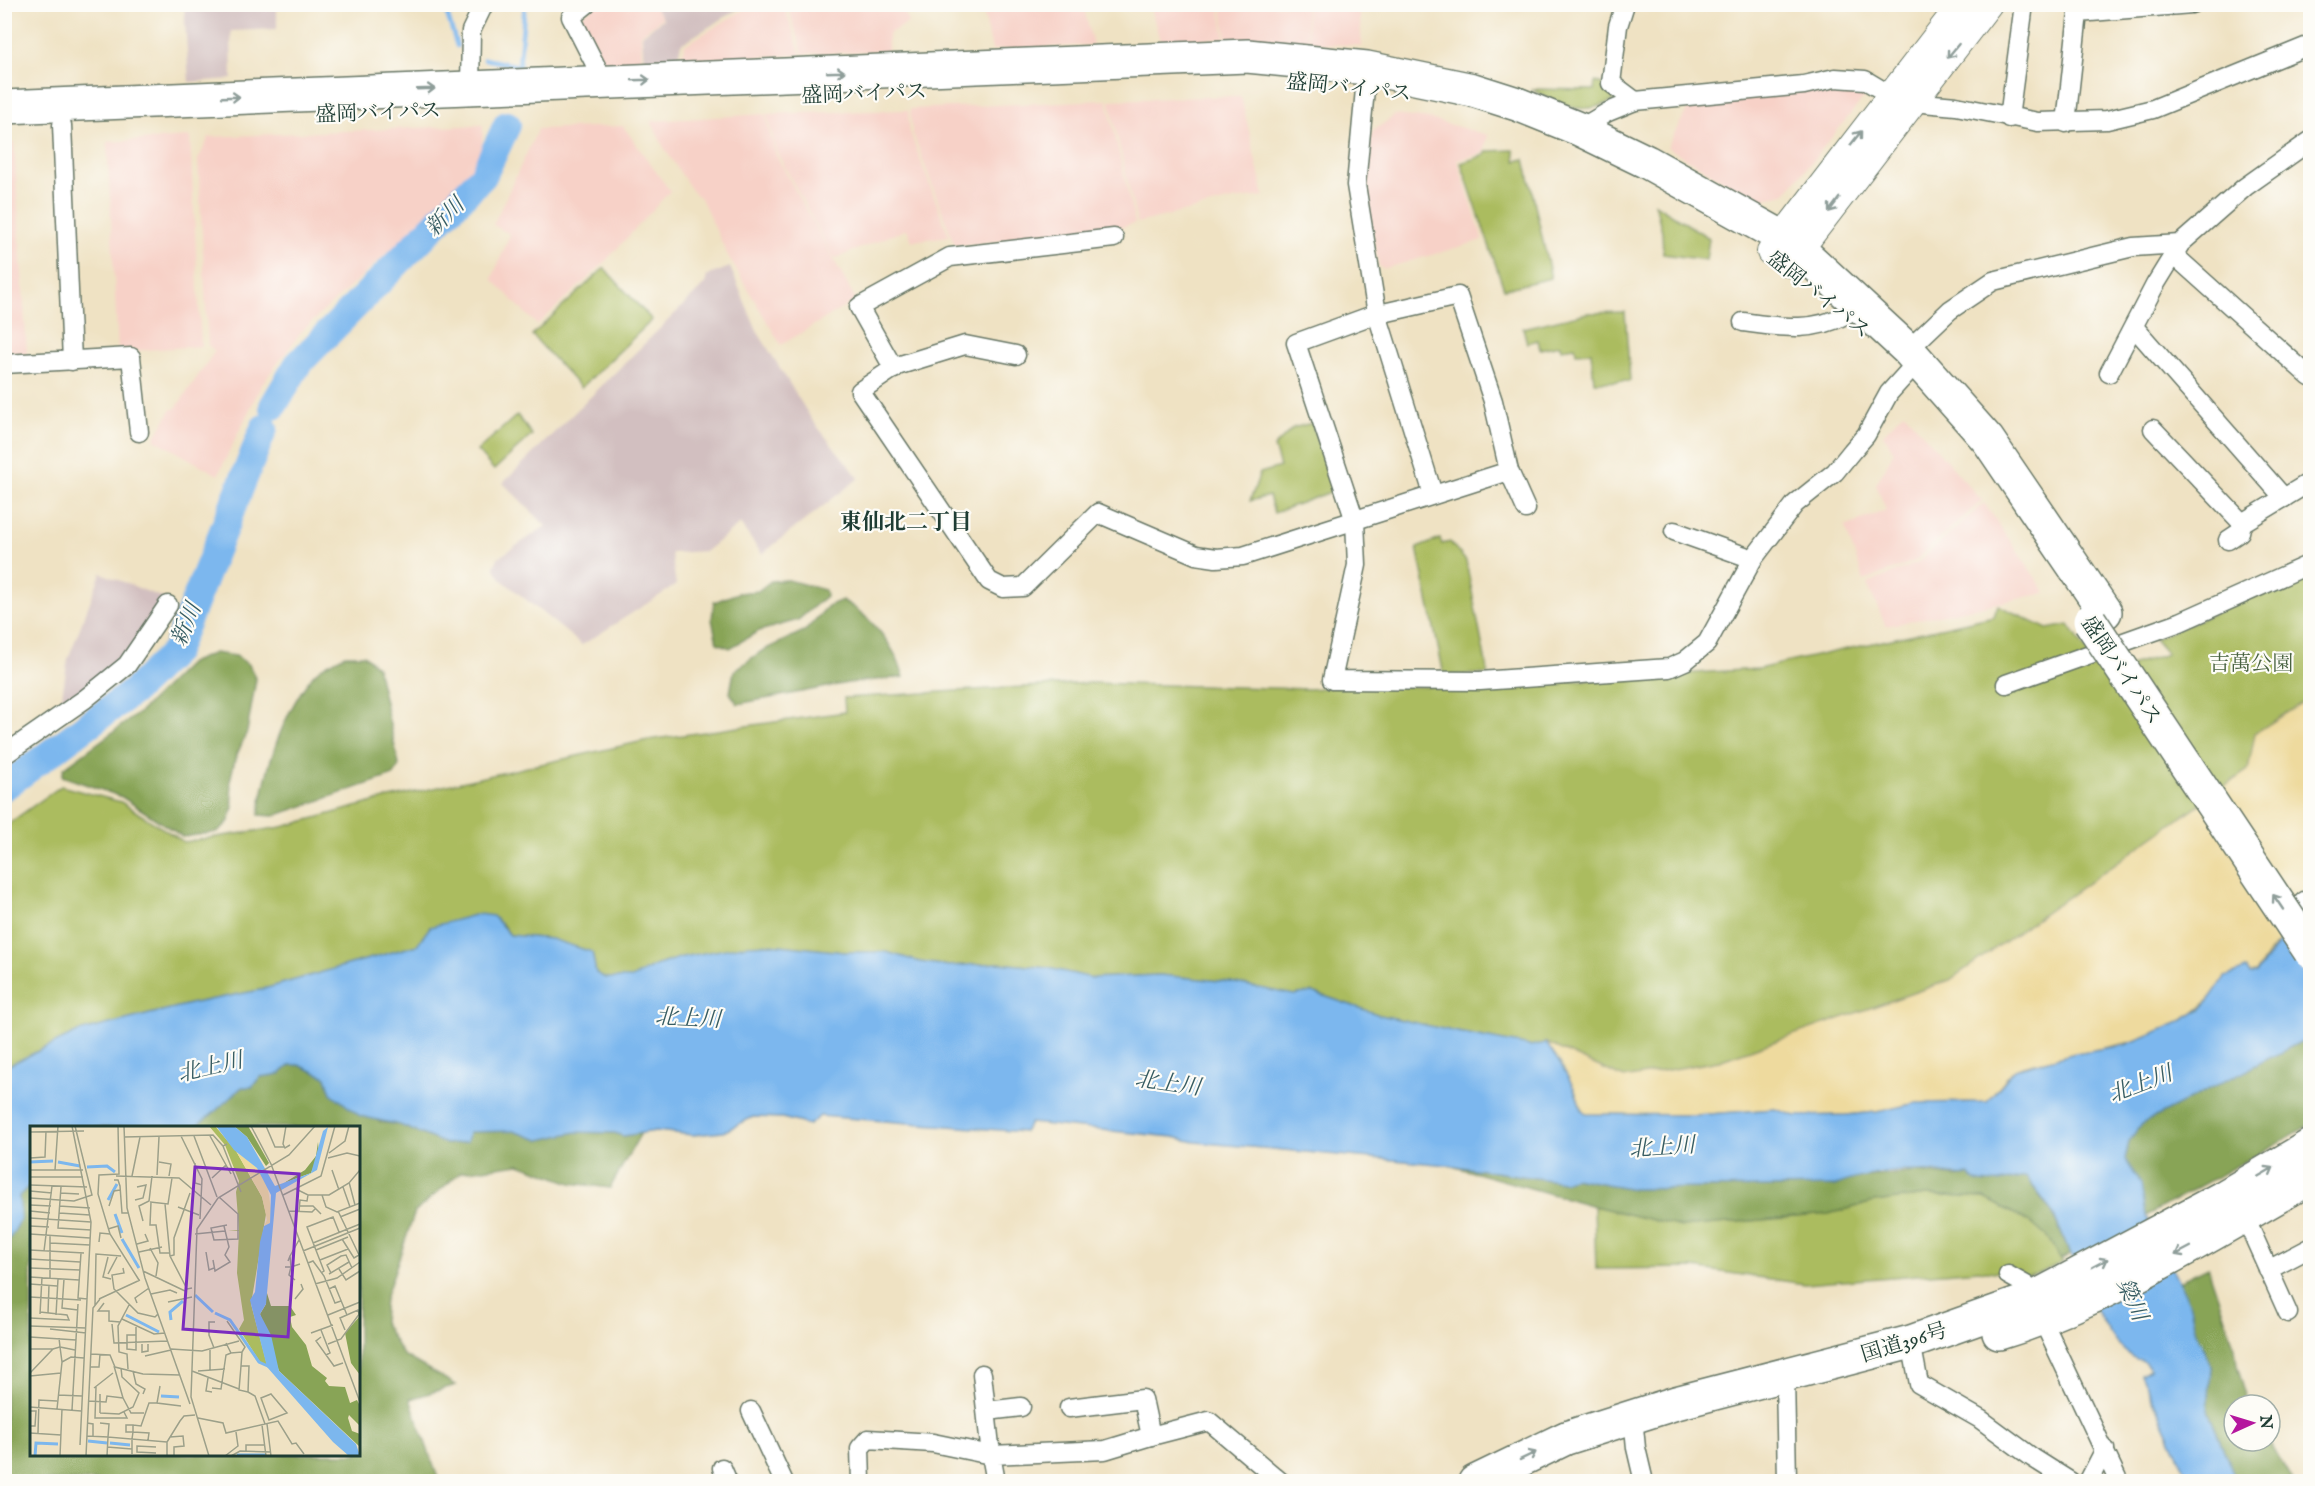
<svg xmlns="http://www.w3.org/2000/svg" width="2315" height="1486" font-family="'IM FELL English','Noto Serif JP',serif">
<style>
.built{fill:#f7d1c7}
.industrial{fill:#d2bfc0}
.green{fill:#abbc5f;stroke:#657c4a;stroke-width:1.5}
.forest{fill:#88a456;stroke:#547045;stroke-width:1.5}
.sand{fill:#eeda9e;stroke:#868c69;stroke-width:1.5}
.water{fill:#7cb7ee;stroke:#4e7a91;stroke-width:1.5}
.pier{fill:#efe2c3}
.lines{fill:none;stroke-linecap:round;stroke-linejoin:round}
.stream{stroke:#7cb7ee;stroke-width:4.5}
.river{stroke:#7cb7ee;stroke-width:28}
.street-casing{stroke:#687766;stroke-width:21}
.secondary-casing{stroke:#687766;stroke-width:28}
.highway-casing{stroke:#687766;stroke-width:36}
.street{stroke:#fff;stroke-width:18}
.secondary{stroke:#fff;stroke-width:26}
.highway{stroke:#fff;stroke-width:33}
.highway-bridge-casing{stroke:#687766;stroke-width:36;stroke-linecap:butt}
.highway-bridge{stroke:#fff;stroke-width:33}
.oneway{stroke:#8f9e9a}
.labels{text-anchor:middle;stroke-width:4.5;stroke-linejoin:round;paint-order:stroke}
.street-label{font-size:21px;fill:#1f3d34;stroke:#fdfcf7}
.park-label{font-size:21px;fill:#496341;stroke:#fdfcf7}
.water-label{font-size:22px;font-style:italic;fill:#365c62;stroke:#fdfcf7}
.neighbourhood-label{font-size:22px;font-weight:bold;fill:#1f3d34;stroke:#fdfcf7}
.inset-river{fill:none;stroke:#7cb7ee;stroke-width:3}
.inset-road{fill:none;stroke:#9ca08a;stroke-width:1.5}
.view{fill:#7b2cbf;fill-opacity:0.15;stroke:#7b2cbf;stroke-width:3}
.inset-edge{fill:none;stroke:#1f3d34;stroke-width:3}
</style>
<rect width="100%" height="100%" fill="#fdfcf7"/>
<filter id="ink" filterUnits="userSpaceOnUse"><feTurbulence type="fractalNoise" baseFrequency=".0167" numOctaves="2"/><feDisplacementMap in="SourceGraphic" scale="12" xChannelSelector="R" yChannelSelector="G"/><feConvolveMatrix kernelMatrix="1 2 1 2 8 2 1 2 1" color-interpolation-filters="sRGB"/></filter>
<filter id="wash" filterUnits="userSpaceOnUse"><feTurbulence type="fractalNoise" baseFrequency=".008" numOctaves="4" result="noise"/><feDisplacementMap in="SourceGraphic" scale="24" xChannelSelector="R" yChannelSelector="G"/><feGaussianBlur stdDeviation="1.35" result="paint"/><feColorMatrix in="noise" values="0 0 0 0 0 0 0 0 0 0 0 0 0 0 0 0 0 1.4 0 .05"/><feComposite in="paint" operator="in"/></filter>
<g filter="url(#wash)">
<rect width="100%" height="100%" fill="#efe2c3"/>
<!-- built -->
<g class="built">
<polygon points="653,4 662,18 641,34 642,63 604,65 581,16 597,5"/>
<polygon points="753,4 784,5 801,55 681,60 685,45"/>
<polygon points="787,5 902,5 908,23 888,34 888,51 803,54"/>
<polygon points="982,5 1083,5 1093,45 992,50"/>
<polygon points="1150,5 1219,5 1225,38 1160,41"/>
<polygon points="1221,5 1305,5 1308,43 1227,40"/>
<polygon points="1306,5 1359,5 1362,46 1309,43"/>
<polygon points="1834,85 1861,89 1867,94 1785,194 1756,200 1667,147 1692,101"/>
<polygon points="1241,96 1264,196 1232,200 1137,223 1109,100"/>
<polygon points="1107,100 1135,223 1115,229 955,246 912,131 910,109"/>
<polygon points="908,110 910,132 949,236 912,241 907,229 834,259 778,154 766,114"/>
<polygon points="765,114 776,155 856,300 781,345 728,256 701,198 693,192 664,148 651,121"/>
<polygon points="1395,115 1430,119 1488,135 1484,153 1457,160 1483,240 1383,269 1379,266 1364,181 1372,132"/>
<polygon points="483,125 482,151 475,172 302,331 262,384 218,475 154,439 171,410 176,408 215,351 208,345 198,160 209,137"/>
<polygon points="623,126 670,191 602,265 537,325 492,279 510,234 493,225 538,129"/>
<polygon points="190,137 201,346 118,352 107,142"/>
<polygon points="14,143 27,354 5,354 4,144"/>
<polygon points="1904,412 1982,501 1915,561 1864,581 1845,527 1886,510 1876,484 1894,452 1883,434"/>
<polygon points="1984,503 2046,593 1886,626 1867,584 1917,563"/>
</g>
<!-- industrial -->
<g class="industrial">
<polygon points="184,5 277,5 277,29 231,31 232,79 189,82"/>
<polygon points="654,5 745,5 681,44 677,61 644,63 642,35 663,19"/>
<polygon points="730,267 757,331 812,420 859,478 762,554 740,524 706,551 671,553 676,585 582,645 502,580 494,567 498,558 546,526 503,483 705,284 707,276"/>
<polygon points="101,573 166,599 125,663 60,708 68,659"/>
</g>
<!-- green -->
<g class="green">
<path d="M1595,82L1608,85L1614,97L1613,101C1578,117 1563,105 1531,89L1594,90Z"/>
<polygon points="1514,150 1516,161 1525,159 1551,278 1504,289 1461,163 1485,155 1487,151"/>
<polygon points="1655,204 1709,238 1706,260 1663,254 1662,231"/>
<polygon points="604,268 652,320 581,388 532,335"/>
<polygon points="1625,312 1630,381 1594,382 1591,352 1576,353 1575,347 1561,349 1560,345 1540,349 1538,340 1527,343 1523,328 1587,313"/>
<polygon points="517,415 532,435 494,470 477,451"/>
<polygon points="1312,423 1333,491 1274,513 1269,496 1250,501 1260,473 1280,467 1274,447 1293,428"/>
<polygon points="1440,539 1442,544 1450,542 1466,561 1488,674 1444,675 1417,548"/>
<polygon points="2310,572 2310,698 2256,733 2248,770 1950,980 1719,1061 1624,1078 1546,1043 1530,1046 1452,1031 1380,1015 1313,992 1294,995 1230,982 1160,975 1092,978 1048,968 999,963 949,966 920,962 886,952 844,952 770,944 682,957 655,966 632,979 604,978 596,973 592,952 551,939 510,935 502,924 430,927 417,945 260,990 194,1003 78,1032 5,1067 4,827 61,786 121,802 184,842 282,827 385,799 648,740 845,712 844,698 1090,683 1310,689 1346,686 1477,687 1758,669 1994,616 1998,605 2047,629 2069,625 2103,675 2167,654 2154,639"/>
<polygon points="1926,1195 1985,1198 2030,1222 2048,1238 2063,1262 2040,1273 2026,1276 1979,1270 1805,1284 1694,1268 1596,1269 1594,1206 1682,1227 1828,1214 1874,1202"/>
</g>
<!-- forest -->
<g class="forest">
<polygon points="788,580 825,590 826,596 798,620 759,631 730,648 717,643 712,619 714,602 738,593 758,591 771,581"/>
<path d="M842,600C872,617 894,644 904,677L848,683L738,704L730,693L734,671L762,651L806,630L828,606Z"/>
<polygon points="214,653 236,656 249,665 256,679 247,732 235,759 230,781 233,807 229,821 218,832 183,837 122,797 62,776 64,768 140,712 190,663"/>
<path d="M345,655H364L377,667L399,765L394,775L274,816L259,815C265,768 283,712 314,674C321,666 336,660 345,655Z"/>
<polygon points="2310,1037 2310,1125 2146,1216 2125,1159 2129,1141 2141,1124"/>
<polygon points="290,1065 299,1065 326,1077 331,1093 380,1122 400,1125 446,1144 467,1142 468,1132 513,1131 540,1140 576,1132 615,1133 623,1136 641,1133 610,1188 571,1183 519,1164 461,1172 415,1212 385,1299 383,1322 403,1355 456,1385 410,1399 439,1481 5,1481 4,1238 8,1239 20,1219 18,1196 31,1184 32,1454 358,1454 358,1128 193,1127 211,1115 242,1087 252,1087 260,1077 280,1074"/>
<polygon points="1448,1165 1564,1182 1573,1178 1634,1189 1834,1186 1853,1178 1919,1172 1956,1177 1969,1175 1984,1183 2026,1177 2052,1213 2071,1255 2060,1259 2048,1238 2030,1222 1985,1198 1926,1195 1874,1202 1828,1214 1682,1227 1594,1206"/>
<polygon points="2208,1267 2235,1348 2237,1365 2249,1405 2234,1405 2234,1441 2269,1441 2292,1481 2236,1481 2208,1411 2211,1365 2196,1332 2189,1302 2177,1282"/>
</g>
<!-- sand -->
<path class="sand" d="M2310,698V916L2270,951L2256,973L2225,977C2188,1043 2118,1042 2053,1059C2042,1062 2023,1063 2014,1070C2004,1079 1996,1092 1987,1102L1916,1103L1877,1112L1847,1115L1796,1116L1775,1109L1696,1115L1586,1114L1582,1111L1574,1088L1546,1043L1624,1078L1719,1061L1950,980L2248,770L2255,733Z"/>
<!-- water -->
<path class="water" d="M478,914L493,916L510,935L551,939L592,952L596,973L605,978H632L655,966L682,957L748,945L770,944L844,952H886L920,962L949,966L999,963L1048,968L1092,978L1160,975L1230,982L1294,995L1312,992L1380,1015L1452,1031L1530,1046L1546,1043L1561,1065L1574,1088L1582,1111L1586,1114L1696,1115L1775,1109L1796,1116L1847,1115L1877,1112L1916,1103L1987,1102L2015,1069L2075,1053L2125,1045L2180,1022L2203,1008L2225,977L2246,969L2250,974L2256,973L2283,938L2310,916V1037L2141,1124L2129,1141L2125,1159L2141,1184L2146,1216L2189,1302L2196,1332L2211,1366L2208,1411L2236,1481H2190L2141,1374L2150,1369L2142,1360C2108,1359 2068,1243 2053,1214C2046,1201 2035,1189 2026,1177C2010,1179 1980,1190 1969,1175C1955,1177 1945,1174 1932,1172C1901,1169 1862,1174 1834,1186L1634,1189L1574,1178L1564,1182L1448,1165L1195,1142L1173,1137L1030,1123L1024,1132L820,1116L809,1125L782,1118L753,1117L723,1132L693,1135L656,1131L623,1136L615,1133L576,1132L540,1140L513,1131L469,1132L467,1142L446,1144L400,1125L360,1116L331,1093L326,1077L299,1065H290L280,1074L260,1077L252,1087H242L211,1115L193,1127L32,1128L31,1184L19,1196L21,1219L9,1240L5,1238V1067L78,1032L194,1003L260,990L417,945L430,927Z"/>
<!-- pier -->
<polygon class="pier" points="2310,913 2310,983 2279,938"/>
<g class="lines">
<!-- stream -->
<g class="stream">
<polyline points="444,4 457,46"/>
<polyline points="485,59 519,66 525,4"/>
</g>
<!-- river -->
<g class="river">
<polyline points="273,406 298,364 483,176 507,125"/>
<polyline points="4,787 134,691 175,651 264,428"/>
</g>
</g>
</g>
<g filter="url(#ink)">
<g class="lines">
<!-- street casing -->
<g class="street-casing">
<g id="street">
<polyline points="587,4 571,17 599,72 600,82"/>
<polyline points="1625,4 1618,26 1611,83 1635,101"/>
<polyline points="1367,68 1356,185 1377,314 1433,494"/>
<polyline points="470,87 471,31 484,4"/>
<polyline points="2009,118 2024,4"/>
<polyline points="2066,123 2078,13 2192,4"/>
<polyline points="62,125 72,361"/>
<polyline points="1579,129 1608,112 1635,101 1804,85 1835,78 1865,80 1890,95 1912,102 1956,106 2038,122 2107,120 2153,109 2310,45"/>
<polyline points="2175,256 2310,377"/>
<path d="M1743,322C1780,327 1814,333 1847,314"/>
<polyline points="2134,327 2284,498"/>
<polyline points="1908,350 1950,310 1993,281 2133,247 2180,244 2245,187 2310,141"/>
<polyline points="1016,355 965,345 897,366 860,391 989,581 1003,588 1023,587 1098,513 1196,555 1216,558 1243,556 1509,471"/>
<polyline points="4,364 131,357 139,432"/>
<polyline points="894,369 859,307 950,257 1114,238"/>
<polyline points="2109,373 2155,285 2179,246"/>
<polyline points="2153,429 2242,523 2240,532 2228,540"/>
<polyline points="1526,509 1509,471 1493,401 1458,296 1370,316 1296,343 1355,521 1357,565 1332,680 1480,681 1669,668 1685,661 1707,643 1753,559 1795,504 1835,472 1852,451 1866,435 1889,393 1908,372"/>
<polyline points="2242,523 2310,482"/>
<polyline points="1674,531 1753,559"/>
<polyline points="2006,684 2180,622 2310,564"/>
<polyline points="4,755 85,699 127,665 168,605"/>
<polyline points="2244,1215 2288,1313"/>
<polyline points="2268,1270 2310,1248"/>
<polyline points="2008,1275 2026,1285 2119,1482"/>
<polyline points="1911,1342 1919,1384 1980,1419 2033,1458 2071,1482"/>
<polyline points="1785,1376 1787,1482"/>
<polyline points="751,1411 784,1482"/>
<polyline points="987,1411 1021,1407"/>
<polyline points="1633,1417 1636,1448 1644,1482"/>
<polyline points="1151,1436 1209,1421 1281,1482"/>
<polyline points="722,1468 728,1482"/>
<polyline points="861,1482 860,1448 868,1439 933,1443 991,1455 982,1374"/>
<polyline points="996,1482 991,1455 1105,1450 1151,1436 1143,1399 1069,1408"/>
<polyline points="2088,1482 2105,1449"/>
</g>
</g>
<!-- secondary casing -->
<g class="secondary-casing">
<g id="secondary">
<polyline points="1770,252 1961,4"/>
<polyline points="1789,264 1989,4"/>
</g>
</g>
<!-- highway casing -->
<g class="highway-casing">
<g id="highway">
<polyline points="4,107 1247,56 1367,68 1473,90 1517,104 1579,129 1647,162 1780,236 1800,250 1908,350 1988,440 2105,612"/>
<polyline points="2309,907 2310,909"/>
<path d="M1999,1333C2110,1299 2210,1234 2310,1178"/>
<polyline points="1475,1482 1566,1438 1676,1403 1911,1342 2032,1299 2222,1198 2310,1146"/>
</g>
</g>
<!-- street -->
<use href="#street" class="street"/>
<!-- secondary -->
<use href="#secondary" class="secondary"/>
<!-- highway -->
<use href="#highway" class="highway"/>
<!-- highway-bridge casing -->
<g class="highway-bridge-casing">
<polyline id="highway-bridge" points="2090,621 2310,951"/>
</g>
<!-- highway-bridge -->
<use href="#highway-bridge" class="highway-bridge"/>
</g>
<!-- one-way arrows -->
<defs><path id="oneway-shaft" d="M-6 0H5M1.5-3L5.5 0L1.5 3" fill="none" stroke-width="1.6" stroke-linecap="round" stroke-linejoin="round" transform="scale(1.5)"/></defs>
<g class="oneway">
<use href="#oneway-shaft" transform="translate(1953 51) rotate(129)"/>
<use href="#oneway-shaft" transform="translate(836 72) rotate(-2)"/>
<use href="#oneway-shaft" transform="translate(641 80) rotate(-2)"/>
<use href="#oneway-shaft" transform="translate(426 89) rotate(-2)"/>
<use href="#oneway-shaft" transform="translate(231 97) rotate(-2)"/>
<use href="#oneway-shaft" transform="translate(1856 138) rotate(-52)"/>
<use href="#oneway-shaft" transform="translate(1834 205) rotate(127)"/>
<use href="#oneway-shaft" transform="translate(2278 902) rotate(-124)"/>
<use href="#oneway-shaft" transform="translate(2266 1172) rotate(-30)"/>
<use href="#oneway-shaft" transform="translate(2183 1251) rotate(152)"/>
<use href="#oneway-shaft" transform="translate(2100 1263) rotate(-28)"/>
<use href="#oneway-shaft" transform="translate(1528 1456) rotate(-26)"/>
</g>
</g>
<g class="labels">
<!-- street labels -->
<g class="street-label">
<text transform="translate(1349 87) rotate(6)" y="7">盛岡バイパス</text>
<text transform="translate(864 93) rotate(-2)" y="7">盛岡バイパス</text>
<text transform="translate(378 112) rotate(-2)" y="7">盛岡バイパス</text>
<text transform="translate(1819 294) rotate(39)" y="7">盛岡バイパス</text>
<text transform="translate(2122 670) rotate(56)" y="7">盛岡バイパス</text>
<text transform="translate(1904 1342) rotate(-17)" y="7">国道396号</text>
</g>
<!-- park labels -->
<g class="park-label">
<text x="2251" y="670">吉萬公園</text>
</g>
<!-- water labels -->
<g class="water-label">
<text transform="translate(444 216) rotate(-45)" y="8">新川</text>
<text transform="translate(185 624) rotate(-67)" y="8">新川</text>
<text transform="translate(688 1017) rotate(3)" y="8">北上川</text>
<text transform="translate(210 1066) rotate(-13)" y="8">北上川</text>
<text transform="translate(1168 1082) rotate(8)" y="8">北上川</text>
<text transform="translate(2140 1083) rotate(-21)" y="8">北上川</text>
<text transform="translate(1662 1146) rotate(-4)" y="8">北上川</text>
<text transform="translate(2133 1299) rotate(66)" y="8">簗川</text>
</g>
<!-- neighbourhood labels -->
<g class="neighbourhood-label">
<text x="906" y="529">東仙北二丁目</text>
</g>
</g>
<!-- overview -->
<g transform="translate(30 1126)">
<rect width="330" height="330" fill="#efe2c3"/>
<path d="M179,0H185L206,25L232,71L236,88L221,178L237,239L230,236L209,203L214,194L207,147L209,105H198L209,104L206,66L209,55L195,19Z" fill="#abbc5f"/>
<path d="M204,0H218L239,37L236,40L217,11ZM288,16L289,28L281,47L254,57L275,44L286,30ZM236,164L241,180H260L266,189L260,191L262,201L276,219L282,240L297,252L295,255L299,260L315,261L320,277L327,274L330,280V300L319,289L318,292L322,305L330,308V321L249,245L230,188L236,178ZM330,190V249L321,237L315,207Z" fill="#88a456"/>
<path d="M206,25L227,42L237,57L241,83L240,97L234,100L237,94L232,71Z" fill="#eeda9e"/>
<path d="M186,0H204L217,11L245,60L281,47L293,5L298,1L287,44L246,67L236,178L230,188L241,209L249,245L326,318L330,330H319L303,316L237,241L220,174L225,166L230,116L234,100L240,97L241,69L227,42L204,24Z" fill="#7cb7ee"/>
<path class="inset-river" d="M0,36L23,35M28,36L50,40M57,41L77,40L85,46M78,74L87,58M85,88L92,107M92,113L109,142M165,169L183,186M185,187L200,194L229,236L240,241M96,189L129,206M141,194L140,186L153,175M131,270L149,271M58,315L77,317M80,317L100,319M207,329H235M5,330L6,317L28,318"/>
<path class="inset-road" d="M42,0L61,96L57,173L48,172L51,127M88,0L89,48L69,49L68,68L80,108L109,154M94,0L97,82L115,152L160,278M221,0L241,38M236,0L245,21H254M256,0L253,18L255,22L260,19M0,6L54,5M151,10L172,53L170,93M164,10L187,71M180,10L201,48M94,11L183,9L193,20L197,18M193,20L211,66M299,27L315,15L319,0M0,32L15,31L16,5M298,32L317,27L330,30M129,36L141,38L139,50M165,37V57L172,59M241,38L330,276M0,44H53M25,44L28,0M302,44L309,64M127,49L129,11M86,50L149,52L181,79M102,50L110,11M0,51H53M182,52L196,39M84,54H88L90,60L92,87H98M319,56L325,79M0,59L57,61M31,61L28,102L61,104M313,61L320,81M266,63L278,69H299L319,57L330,44M0,65L22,67M30,67L49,68M253,69L291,50L305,0M292,69L296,81L307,86L330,77M189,71L208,88V113L184,114L181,102L197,99M0,72L44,75L62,69L45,0M105,74L113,72L116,59L107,61M120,76L138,78L142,52M121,76L120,99H126L130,127H140M135,78L140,130L157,163L162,162M0,79L21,80M29,80L60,82M79,80L84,65L90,64M270,80H283L291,88M148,81L169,89M0,85L20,87M259,85L282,86L285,83M269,85L270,74L277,75L278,69M308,85L330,131M29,87L60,89M310,91L330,83M0,92L61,96M113,95L109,80L119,75L122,50M0,100L19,101M78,103L88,100L91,112M0,108L60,112M165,108L195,105M20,110V152M312,113L324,132L329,129M69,116L70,107L80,108M20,117L60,119M283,117L330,98M107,118L118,115L115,108M120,122L128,137L126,150M0,124L54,127M286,124L318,111M14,125L22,60M273,125L330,102M109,126L132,121M176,126L179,144L184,142M140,130L144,129V112L160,67M260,130L269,114M78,131L73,151L81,153M0,133L50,136M183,134L185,145L200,136L195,129L199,121L194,100M290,134L318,123M258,135L260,130L261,141L270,138M278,137L283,135L294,150L305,177L311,175M255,141H261L259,149L265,154M0,142L50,144M93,142L94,147L82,149L84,163L108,187L125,191L128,188M309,143L316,154L330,145M113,145L155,165M291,147L294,145L277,101L303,91L309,106M301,147L297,139L311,130L316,129L322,142M78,148L87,131M299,148L319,136M0,151L49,154M34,153L32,182L48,184M0,158L27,160M285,158L307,152L330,136M299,163L305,160L317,189M121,168L140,164L147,167M0,171L51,174M69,173L110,154M265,173L273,163L271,158M138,176L162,171M74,177L68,185H79V195L90,196M107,177L105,172L119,162M65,179L66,128L91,130M18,187L19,159M10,188L12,151M26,189L28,153M298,189L330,176M0,192L39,194L37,189L10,186M92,193L124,208L135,207M197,195L215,221L212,226M82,198L84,217L138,215M0,200L56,202M106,201V224L97,223V209H106M20,203L56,207M291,204L300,227L296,229M315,204L310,192L328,184L329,188M281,207L303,199M0,211L46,214M291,211L286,215L304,240L313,237M196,217L201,227L212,226L211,240H219L218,266L225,270L235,298M112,218V226L118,225V218M298,218L311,213L330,187M184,222L179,209V196H185M0,223H23M141,223L172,225L209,215M61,228L80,229L85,241L113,248L150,249M115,230L141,224M32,236L41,231L54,232M84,240L93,272M211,240L209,264L218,266M60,241H69L70,228M98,243L97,228L89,226L88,200L99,179M180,244V224M103,245L106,258L115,263L113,268M162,245L209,263M168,245L195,243M0,247L23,223L30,221L29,212M0,250L31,247M178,252L176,265L182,266M130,260L127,277L151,280M66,261L65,292H97L94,286M64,262L83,247M182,262L191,263L196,229L201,227M241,268L257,287L239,294L231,272ZM28,269L52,270M58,275L76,276L77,270L93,272L101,287H114M0,281L51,285M27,283L32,236L30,221L45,224M42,284L48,178M0,285H6L5,300H0M70,287L89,288L103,281L109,267L92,251L91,242M70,287V268M168,292L193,297L196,307L248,295L262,318L266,317L274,328M57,297L63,298V310M237,298L241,330M103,299L111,300L119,277H127M232,299L236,330M0,307L31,309M8,307L9,274L27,275M57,310L78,311L79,298L70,297M140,311L153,310L154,320L144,321V330M50,319L57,173M77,321L102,323M216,325V319H235M126,327L107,326V320L126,321M102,328V313L103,306V299H96V306H103L119,307L118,314M30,330L32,283M56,330L63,182L70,173M77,330L78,311L137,316M137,330V316L150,295L154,290L165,289M179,330L161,271L167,103L188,72L259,29L285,0M195,330L208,320L206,306M201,330L210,325L241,326"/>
<path class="view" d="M165,41L269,48L258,211L153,203Z"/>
<rect width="330" height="330" class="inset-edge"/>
</g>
<!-- margin -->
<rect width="2315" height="1486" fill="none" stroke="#fdfcf7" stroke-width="24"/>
<!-- north arrow -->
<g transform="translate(2252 1423) rotate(86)"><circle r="28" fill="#fdfcf7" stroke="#a4b0a9" stroke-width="1.5"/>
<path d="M0-4.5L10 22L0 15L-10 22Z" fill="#b5179e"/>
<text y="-9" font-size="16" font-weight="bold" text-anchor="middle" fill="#1f3d34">N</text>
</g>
</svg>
